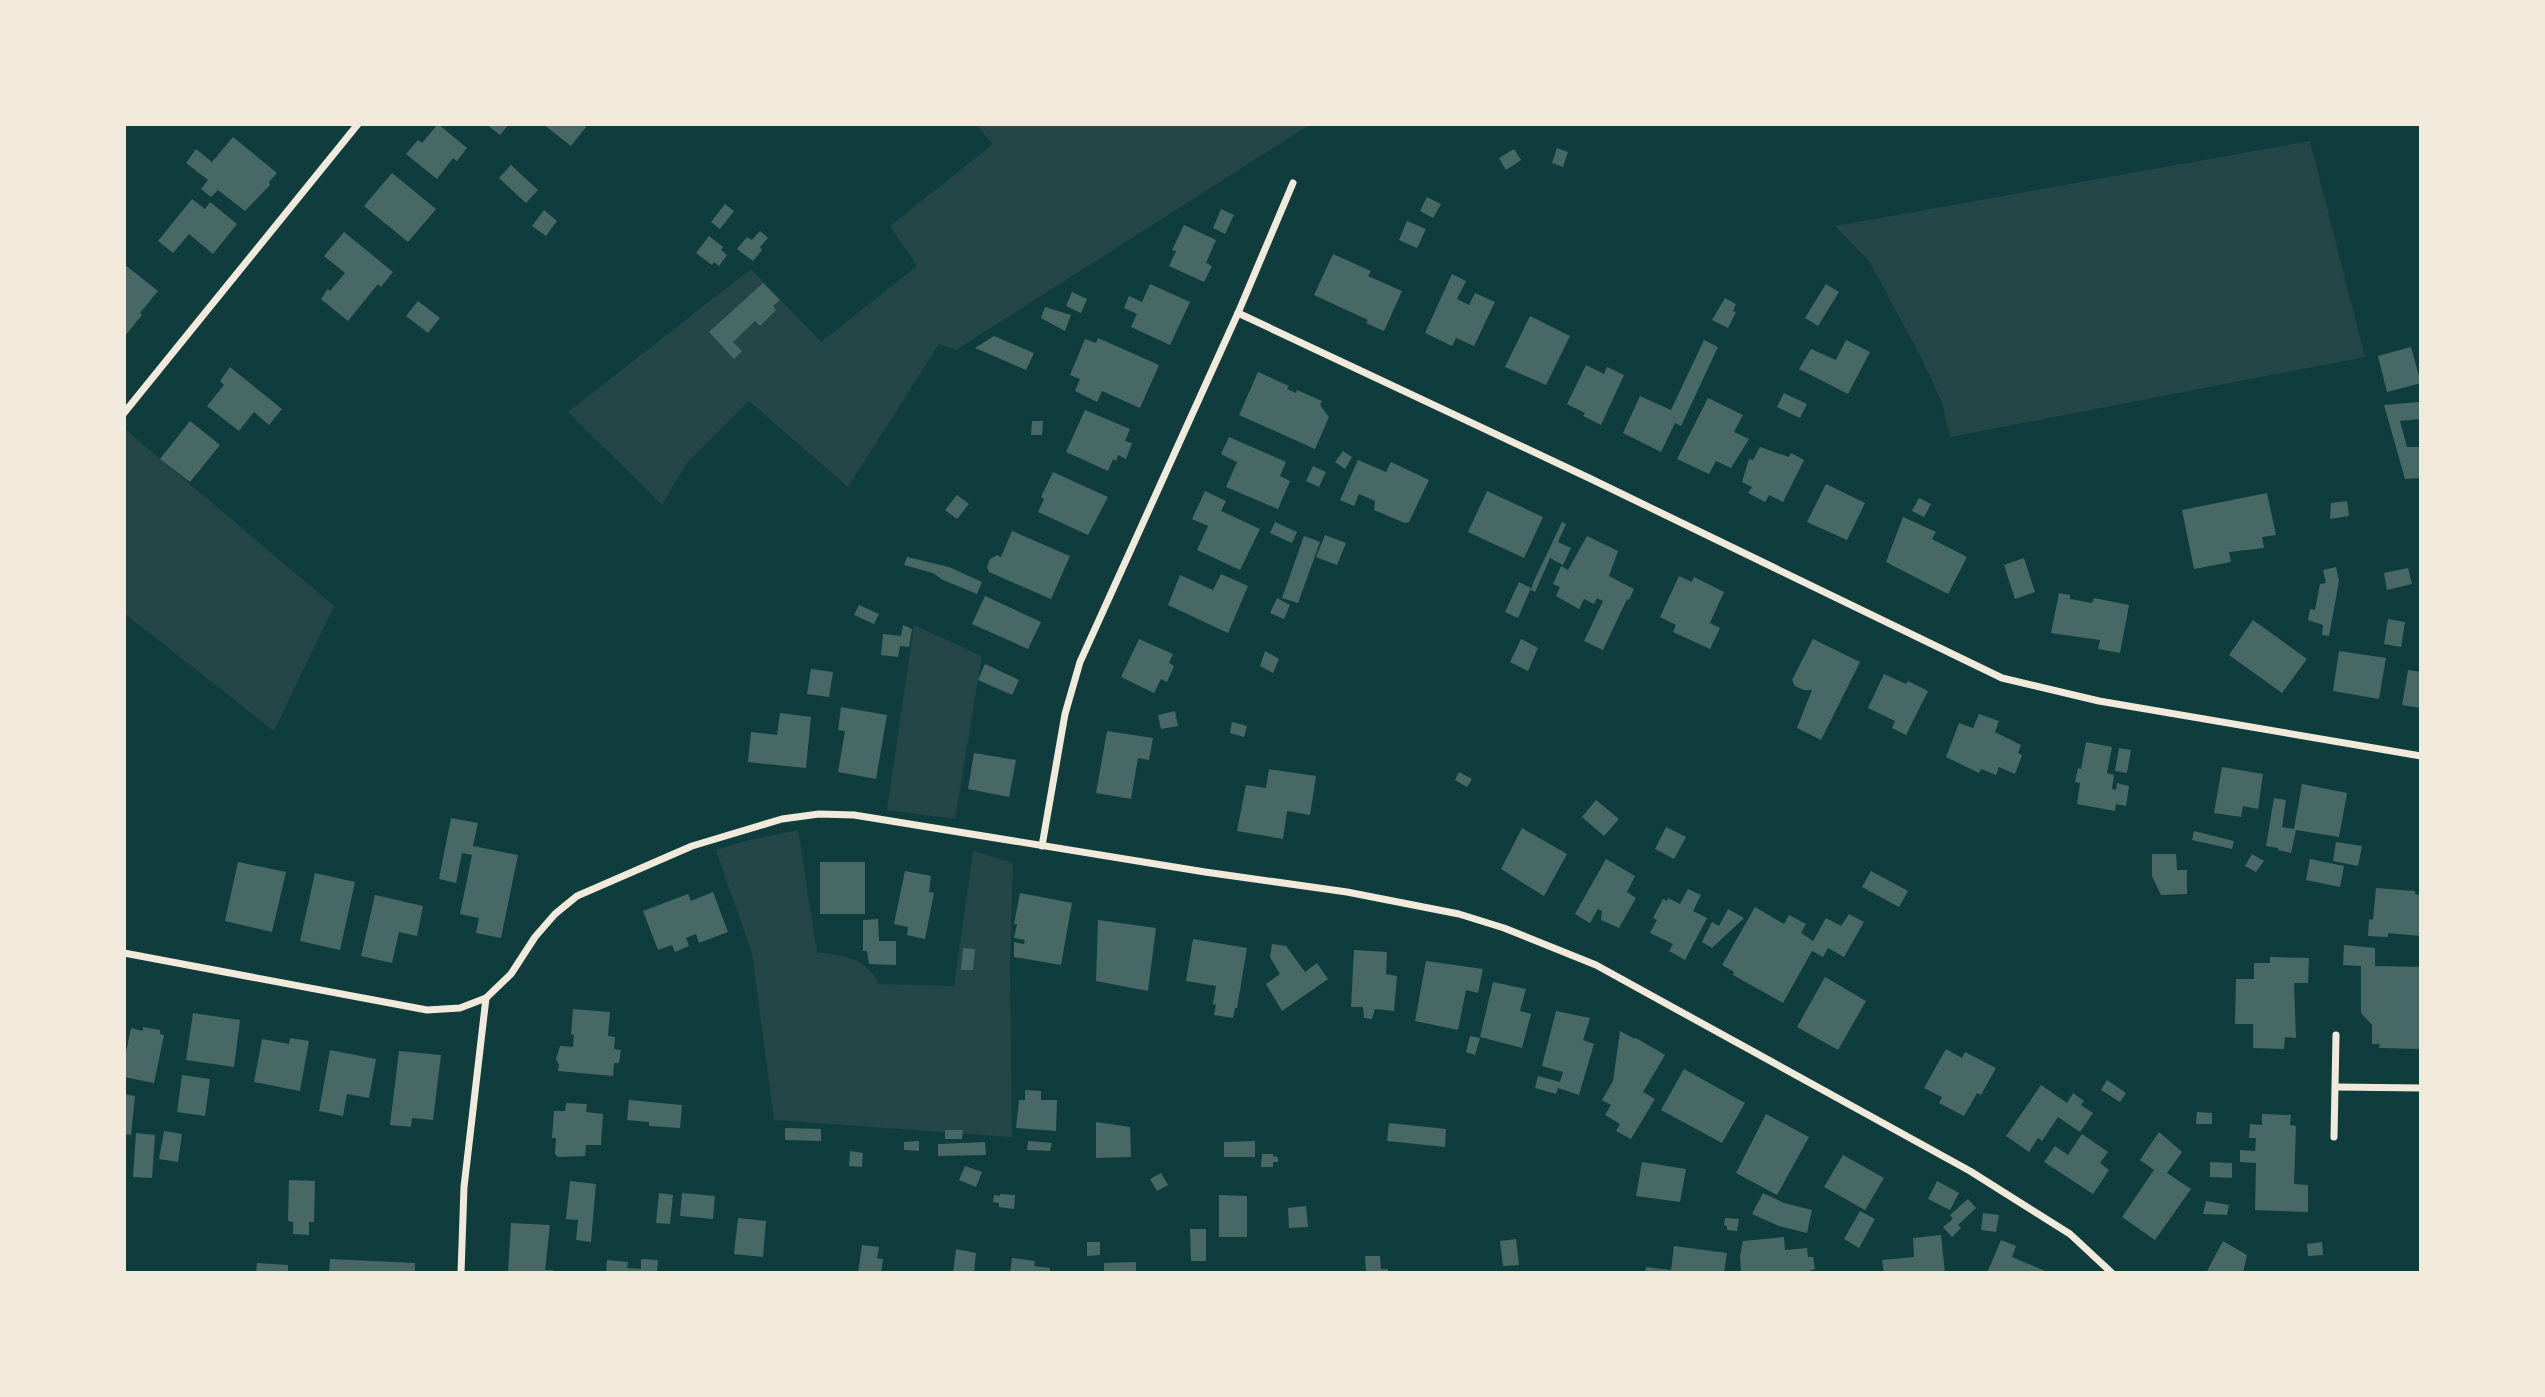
<svg xmlns="http://www.w3.org/2000/svg" width="2545" height="1397" font-family="Bitter,serif">
<style>
.green{fill:#244646}
.building{fill:#486865}
.lines{fill:none;stroke-linecap:round;stroke-linejoin:round}
.minor{stroke:#f1e9da;stroke-width:7}
</style>
<rect width="100%" height="100%" fill="#0f3d3e"/>
<!-- green -->
<g class="green">
<polygon points="975,124 1311,124 956,350 939,344 848,487 749,401 686,464 662,505 568,412 751,269 821,342 917,266 890,226 993,144"/>
<polygon points="2310,141 2365,357 1950,437 1942,403 1922,359 1869,261 1835,226"/>
<polygon points="126,430 334,606 274,731 124,613"/>
<polygon points="914,625 982,656 955,819 887,810"/>
<path d="M798,830L817,952C843,956 866,957 879,984L954,986L973,851L1013,863L1010,965L1012,1137L774,1120L752,954L716,850L745,841Z"/>
</g>
<!-- building -->
<g class="building">
<polygon points="438,124 467,148 457,161 453,158 437,179 406,154 418,140 422,143"/>
<polygon points="486,124 509,124 500,135"/>
<polygon points="543,124 583,124 586,127 571,146"/>
<polygon points="233,137 277,173 269,182 270,185 245,211 218,190 211,197 201,189 208,180 186,163 196,149 212,162"/>
<polygon points="1557,148 1568,152 1563,167 1552,163"/>
<polygon points="1514,149 1521,160 1506,170 1499,158"/>
<polygon points="511,165 538,190 526,203 499,178"/>
<polygon points="392,173 436,209 408,242 364,206"/>
<polygon points="1427,197 1441,204 1433,218 1420,211"/>
<polygon points="192,199 205,209 210,202 237,224 213,254 189,234 173,253 158,241"/>
<polygon points="725,204 734,211 720,229 711,222"/>
<polygon points="1221,209 1234,215 1225,234 1213,228"/>
<polygon points="544,210 557,221 546,236 532,226"/>
<polygon points="1407,221 1426,229 1417,248 1399,240"/>
<polygon points="1184,225 1216,240 1206,263 1212,266 1204,282 1169,266 1176,251 1172,250"/>
<polygon points="760,231 768,238 760,247 762,250 753,261 737,249 747,237 752,240"/>
<polygon points="344,232 393,272 381,287 378,284 348,321 321,299 328,289 330,291 345,273 324,256"/>
<polygon points="709,236 723,247 721,250 727,255 719,266 714,262 712,265 696,253"/>
<polygon points="1333,254 1371,271 1368,276 1402,291 1384,331 1366,323 1368,320 1314,295"/>
<polygon points="124,264 158,291 140,313 142,315 124,337"/>
<polygon points="1452,274 1466,281 1457,299 1469,305 1475,293 1495,302 1474,346 1456,338 1452,346 1425,333"/>
<polygon points="763,283 780,300 773,306 776,310 760,326 755,321 733,342 742,351 734,359 709,332"/>
<polygon points="1150,284 1190,302 1170,345 1131,327 1137,314 1124,308 1129,296 1142,302"/>
<polygon points="1826,284 1839,292 1818,326 1805,318"/>
<polygon points="1072,292 1087,299 1081,313 1066,306"/>
<polygon points="1725,298 1736,304 1733,311 1736,312 1728,328 1712,320"/>
<polygon points="418,301 440,318 428,333 406,316"/>
<polygon points="1045,307 1071,315 1065,331 1041,318"/>
<polygon points="1530,316 1570,336 1546,385 1505,367"/>
<polygon points="994,336 1034,353 1026,370 975,348"/>
<polygon points="1098,338 1159,365 1140,408 1102,391 1097,402 1075,391 1080,379 1070,375 1085,339 1096,343"/>
<polygon points="1704,340 1718,347 1681,426 1675,423 1661,452 1623,433 1640,396 1671,410"/>
<polygon points="1846,340 1870,352 1848,394 1799,369 1811,349 1836,360"/>
<polygon points="2411,347 2421,383 2387,392 2378,356"/>
<polygon points="1586,365 1604,374 1607,367 1624,375 1601,425 1583,416 1585,413 1567,404"/>
<polygon points="230,367 282,409 269,425 254,412 239,431 207,406 224,385 220,381"/>
<polygon points="1258,372 1289,386 1287,389 1296,393 1297,390 1322,401 1320,405 1329,417 1315,449 1239,415"/>
<polygon points="1784,393 1807,404 1800,418 1777,407"/>
<polygon points="1708,398 1743,415 1734,432 1749,439 1731,468 1716,461 1709,474 1677,459"/>
<polygon points="2419,402 2421,419 2400,421 2407,447 2421,447 2421,478 2405,479 2384,405"/>
<polygon points="1085,410 1130,429 1125,441 1132,443 1126,459 1118,455 1116,461 1113,459 1108,471 1066,452"/>
<polygon points="190,421 220,445 190,482 160,459"/>
<polygon points="1032,421 1043,421 1042,435 1031,435"/>
<polygon points="1229,437 1286,462 1280,476 1290,481 1278,509 1226,487 1237,462 1221,454"/>
<polygon points="1760,447 1789,457 1791,453 1804,460 1783,502 1769,495 1765,502 1748,493 1752,487 1742,482 1749,459 1753,460"/>
<polygon points="1343,451 1352,457 1345,469 1335,462"/>
<polygon points="1358,460 1386,472 1391,462 1429,480 1409,522 1405,523 1374,510 1375,501 1359,494 1354,506 1340,500"/>
<polygon points="1313,466 1326,472 1319,487 1306,481"/>
<polygon points="1053,472 1108,497 1088,535 1038,512 1044,499 1041,497"/>
<polygon points="1826,484 1865,503 1847,540 1807,522"/>
<polygon points="1205,491 1226,501 1221,511 1260,529 1240,570 1197,550 1208,526 1192,519"/>
<polygon points="1487,491 1543,517 1524,558 1468,532"/>
<polygon points="2267,493 2276,535 2262,537 2264,548 2229,552 2231,562 2194,569 2182,510"/>
<polygon points="957,495 969,504 957,519 945,510"/>
<polygon points="1919,498 1931,504 1924,517 1912,511"/>
<polygon points="2347,501 2349,516 2330,519 2331,503"/>
<polygon points="1903,517 1936,532 1932,539 1967,557 1948,594 1886,562"/>
<polygon points="1275,522 1297,532 1292,543 1270,533"/>
<polygon points="1562,522 1566,524 1558,542 1571,548 1563,565 1550,558 1535,592 1531,590 1533,583"/>
<polygon points="1012,531 1070,556 1051,599 989,572 987,567 990,559 997,555 1001,557"/>
<polygon points="1325,535 1346,543 1337,565 1316,557"/>
<polygon points="1304,536 1320,542 1298,603 1282,598"/>
<polygon points="1587,536 1618,551 1609,576 1634,589 1629,600 1627,599 1603,650 1584,641 1603,601 1597,598 1594,604 1584,599 1579,609 1556,596 1560,587 1553,584 1561,566 1568,570"/>
<polygon points="907,557 949,567 982,582 977,594 943,580 933,573 904,565"/>
<polygon points="2024,558 2035,592 2015,599 2004,565"/>
<polygon points="2336,567 2339,581 2329,636 2322,635 2323,625 2308,620 2310,609 2315,610 2320,584 2326,583 2323,570"/>
<polygon points="2408,568 2412,584 2387,590 2384,573"/>
<polygon points="1221,574 1248,586 1228,633 1168,605 1180,575 1213,590"/>
<polygon points="1679,576 1692,582 1694,577 1724,592 1710,623 1720,628 1710,649 1673,632 1676,625 1660,617"/>
<polygon points="1519,582 1531,588 1518,618 1505,612"/>
<polygon points="2059,593 2070,595 2070,599 2092,603 2094,598 2129,605 2120,653 2098,649 2100,640 2051,633"/>
<polygon points="985,596 1041,622 1028,649 972,624"/>
<polygon points="1277,598 1290,605 1284,619 1270,613"/>
<polygon points="859,605 879,614 874,624 854,615"/>
<polygon points="2388,619 2405,622 2401,647 2384,644"/>
<polygon points="2253,620 2307,659 2282,693 2229,655"/>
<polygon points="903,625 912,629 909,647 900,646 898,657 881,655 883,634 901,636"/>
<polygon points="1139,639 1173,654 1169,663 1174,666 1167,682 1161,679 1154,693 1121,677"/>
<polygon points="1521,639 1538,648 1528,671 1510,662"/>
<polygon points="1813,639 1860,662 1821,740 1797,728 1812,690 1804,690 1795,686 1792,680"/>
<polygon points="1265,651 1279,659 1273,673 1260,666"/>
<polygon points="2339,651 2386,658 2379,699 2333,691"/>
<polygon points="985,664 1019,680 1012,695 978,680"/>
<polygon points="811,669 833,672 829,697 807,694"/>
<polygon points="2408,670 2421,672 2421,708 2402,705"/>
<polygon points="1884,674 1906,684 1908,681 1928,691 1906,735 1892,728 1895,721 1868,708"/>
<polygon points="841,707 887,715 876,779 838,772 845,731 838,730"/>
<polygon points="1175,711 1178,726 1161,729 1158,715"/>
<polygon points="780,713 811,717 806,768 748,762 751,732 777,735"/>
<polygon points="1979,714 1999,721 1995,732 2021,745 2018,753 2022,755 2015,774 1999,767 1996,775 1981,769 1979,773 1946,757 1959,723 1973,728"/>
<polygon points="1232,722 1247,726 1244,737 1230,733"/>
<polygon points="1107,731 1153,738 1149,760 1138,758 1131,799 1096,793"/>
<polygon points="2086,742 2112,747 2107,773 2114,775 2112,789 2116,790 2117,783 2129,786 2126,806 2116,804 2115,811 2077,804 2080,783 2075,782 2078,768 2081,769"/>
<polygon points="2119,748 2131,750 2127,773 2115,771"/>
<polygon points="974,753 1016,760 1009,797 968,789"/>
<polygon points="2222,767 2263,774 2258,809 2243,806 2241,817 2214,813"/>
<polygon points="1269,769 1316,776 1310,815 1287,811 1283,839 1237,831 1246,785 1266,788"/>
<polygon points="1459,772 1472,779 1467,787 1455,780"/>
<polygon points="2302,784 2347,793 2339,837 2296,830 2291,853 2278,850 2278,848 2266,846 2274,798 2286,800 2282,827 2294,829"/>
<polygon points="1596,800 1619,819 1604,836 1582,817"/>
<polygon points="451,818 478,823 473,846 518,855 501,938 476,933 479,918 460,914 472,855 462,853 456,883 439,879"/>
<polygon points="1666,827 1686,837 1674,859 1655,849"/>
<polygon points="1522,828 1567,854 1544,896 1501,869"/>
<polygon points="2194,831 2234,841 2232,849 2192,840"/>
<polygon points="2336,842 2362,846 2358,866 2333,861"/>
<polygon points="2152,854 2176,854 2177,870 2187,870 2187,894 2161,895 2152,876"/>
<polygon points="2252,854 2264,861 2256,872 2245,866"/>
<polygon points="1606,859 1635,876 1627,892 1636,898 1619,928 1601,920 1602,911 1598,909 1590,923 1575,914"/>
<polygon points="2310,859 2344,866 2340,887 2306,880"/>
<polygon points="238,862 286,872 272,932 225,921"/>
<rect x="820" y="862" width="45" height="52"/>
<polygon points="905,871 931,876 929,892 934,893 925,939 907,935 908,927 894,924"/>
<polygon points="1871,871 1908,891 1899,907 1862,887"/>
<polygon points="315,873 355,882 340,950 300,941"/>
<polygon points="2376,888 2415,891 2415,894 2421,895 2421,936 2388,933 2388,937 2368,936 2369,919 2373,920"/>
<polygon points="1688,889 1701,895 1693,911 1707,918 1685,960 1669,951 1673,944 1650,933 1657,920 1653,918 1663,899 1667,901 1668,898 1680,904"/>
<polygon points="713,892 728,932 699,943 696,934 686,938 689,946 675,952 672,945 658,950 643,911 688,894 691,901"/>
<polygon points="1020,893 1072,903 1061,965 1014,957 1014,942 1024,944 1025,940 1014,938 1017,924 1014,924"/>
<polygon points="375,895 423,906 417,936 399,932 392,963 361,956"/>
<polygon points="1755,907 1784,924 1789,915 1806,924 1801,933 1813,941 1826,918 1841,926 1849,914 1864,922 1844,957 1828,948 1823,957 1812,951 1783,1003 1733,975 1734,972 1722,965"/>
<polygon points="1728,909 1744,918 1712,948 1702,942 1712,922 1719,926"/>
<polygon points="878,919 879,941 896,941 896,965 869,964 867,951 863,951 863,920"/>
<polygon points="1098,920 1156,928 1148,991 1096,981"/>
<polygon points="1193,939 1247,948 1237,1008 1235,1008 1233,1018 1214,1015 1216,1005 1213,1004 1216,986 1186,981"/>
<polygon points="1272,944 1286,946 1305,972 1317,963 1328,979 1282,1011 1266,984 1280,974 1270,957"/>
<polygon points="2344,945 2375,948 2375,966 2421,967 2421,1049 2379,1048 2380,1044 2372,1044 2372,1025 2361,1013 2361,966 2343,965"/>
<polygon points="963,948 975,949 973,970 961,970"/>
<polygon points="1354,950 1387,952 1386,974 1397,976 1394,1011 1375,1009 1372,1019 1364,1018 1363,1007 1351,1007"/>
<polygon points="2270,957 2309,958 2308,983 2294,983 2296,1038 2285,1037 2284,1049 2253,1048 2253,1024 2235,1024 2236,979 2254,979 2254,963 2270,963"/>
<polygon points="1426,961 1483,969 1478,993 1466,990 1458,1030 1415,1021"/>
<polygon points="1825,977 1866,1001 1838,1050 1797,1027"/>
<polygon points="1493,982 1526,989 1520,1011 1531,1014 1522,1048 1480,1037"/>
<polygon points="573,1009 610,1012 608,1036 615,1037 614,1049 621,1050 619,1063 614,1063 613,1076 558,1071 559,1065 556,1059 560,1046 573,1047 574,1035 571,1034"/>
<polygon points="1556,1011 1590,1018 1583,1040 1594,1044 1579,1095 1558,1088 1556,1094 1535,1088 1538,1076 1560,1082 1563,1072 1542,1066"/>
<polygon points="193,1013 240,1020 234,1067 186,1060"/>
<polygon points="143,1027 160,1030 160,1034 164,1035 154,1083 124,1077 124,1062 131,1028 143,1031"/>
<polygon points="1620,1031 1635,1039 1636,1038 1665,1055 1643,1092 1655,1099 1631,1139 1616,1131 1620,1124 1605,1115 1611,1105 1602,1100 1613,1081"/>
<polygon points="1470,1036 1480,1038 1475,1055 1466,1052"/>
<polygon points="290,1038 309,1041 300,1091 254,1082 262,1039 289,1044"/>
<polygon points="1946,1049 1962,1058 1965,1052 1996,1068 1981,1095 1977,1093 1964,1116 1939,1103 1942,1097 1924,1088"/>
<polygon points="330,1050 376,1059 369,1098 347,1094 343,1116 319,1111"/>
<polygon points="399,1051 441,1055 433,1120 412,1118 411,1127 390,1125"/>
<polygon points="1684,1069 1745,1103 1722,1143 1661,1110"/>
<polygon points="182,1075 210,1079 205,1116 177,1112"/>
<polygon points="2107,1080 2126,1093 2120,1102 2101,1090"/>
<polygon points="2041,1085 2067,1103 2073,1093 2084,1101 2081,1105 2093,1113 2080,1132 2058,1117 2042,1141 2038,1138 2029,1152 2006,1136"/>
<polygon points="1025,1090 1041,1091 1041,1100 1057,1100 1056,1131 1016,1128 1019,1100 1025,1100"/>
<polygon points="124,1094 135,1096 131,1135 124,1134"/>
<polygon points="629,1100 682,1105 680,1128 649,1126 649,1122 627,1120"/>
<polygon points="566,1103 587,1104 586,1112 603,1114 601,1145 586,1145 585,1156 558,1157 555,1154 556,1138 552,1138 554,1111 565,1111"/>
<polygon points="2197,1112 2212,1113 2212,1124 2196,1124"/>
<polygon points="1766,1114 1809,1137 1777,1195 1736,1173"/>
<polygon points="2262,1114 2291,1115 2290,1125 2296,1126 2294,1184 2308,1185 2308,1212 2255,1210 2256,1163 2240,1162 2240,1150 2255,1151 2256,1138 2249,1138 2250,1124 2262,1125"/>
<polygon points="1096,1122 1130,1127 1131,1157 1096,1158"/>
<polygon points="1389,1123 1446,1129 1445,1147 1387,1141"/>
<polygon points="785,1128 821,1129 821,1141 785,1140"/>
<polygon points="945,1130 963,1130 962,1139 945,1139"/>
<polygon points="164,1131 182,1134 178,1162 159,1159"/>
<polygon points="2159,1132 2182,1152 2167,1173 2191,1189 2155,1240 2122,1217 2154,1170 2140,1160"/>
<polygon points="136,1133 155,1135 152,1178 133,1177"/>
<polygon points="2082,1134 2108,1152 2100,1163 2109,1170 2093,1194 2044,1162 2055,1146 2068,1155"/>
<polygon points="919,1141 919,1151 904,1150 904,1142"/>
<polygon points="1028,1141 1052,1143 1050,1151 1027,1150"/>
<polygon points="1255,1141 1255,1157 1224,1157 1224,1142"/>
<polygon points="985,1142 986,1155 938,1156 938,1144"/>
<polygon points="850,1151 863,1153 862,1167 849,1166"/>
<polygon points="1262,1154 1273,1154 1273,1156 1278,1157 1278,1162 1273,1162 1273,1167 1261,1167"/>
<polygon points="1843,1155 1884,1178 1865,1210 1824,1187"/>
<polygon points="1642,1162 1686,1169 1680,1202 1636,1196"/>
<polygon points="2210,1162 2232,1163 2232,1178 2210,1177"/>
<polygon points="965,1166 982,1172 976,1187 959,1180"/>
<polygon points="1161,1173 1168,1185 1157,1191 1150,1179"/>
<polygon points="289,1180 315,1181 314,1222 309,1222 309,1235 293,1234 293,1222 288,1221"/>
<polygon points="570,1181 596,1184 591,1242 576,1240 578,1220 566,1219"/>
<polygon points="1937,1181 1959,1193 1950,1210 1928,1199"/>
<polygon points="659,1193 673,1195 670,1224 656,1223"/>
<polygon points="682,1193 715,1196 713,1219 680,1216"/>
<polygon points="1763,1193 1784,1203 1812,1210 1807,1233 1779,1226 1752,1214"/>
<polygon points="1000,1194 1015,1195 1014,1209 999,1207 999,1203 993,1202 994,1195 1000,1196"/>
<polygon points="1219,1195 1247,1196 1247,1237 1219,1237"/>
<polygon points="1968,1199 1976,1208 1958,1225 1961,1228 1952,1237 1943,1227 1953,1219 1950,1215"/>
<polygon points="2206,1201 2229,1205 2227,1215 2203,1214"/>
<polygon points="1306,1206 1308,1227 1289,1228 1288,1208"/>
<polygon points="1860,1211 1875,1219 1859,1248 1844,1239"/>
<polygon points="1983,1213 1999,1215 1996,1232 1981,1230"/>
<polygon points="738,1218 766,1221 763,1257 734,1254"/>
<polygon points="1725,1218 1739,1219 1737,1231 1727,1230 1727,1226 1724,1225"/>
<polygon points="511,1223 550,1225 545,1270 553,1270 553,1273 508,1273"/>
<polygon points="1190,1229 1206,1229 1206,1261 1191,1261"/>
<polygon points="1941,1235 1945,1273 1884,1273 1882,1260 1914,1257 1913,1238"/>
<polygon points="1784,1237 1785,1250 1807,1248 1808,1257 1813,1257 1815,1269 1809,1271 1809,1273 1741,1273 1740,1256 1743,1241"/>
<polygon points="1516,1239 1519,1265 1503,1266 1500,1241"/>
<polygon points="2001,1240 2016,1246 2012,1257 2050,1273 1987,1273"/>
<polygon points="2223,1241 2247,1255 2243,1273 2206,1273"/>
<polygon points="1087,1242 1100,1242 1100,1255 1087,1256"/>
<polygon points="2322,1242 2323,1255 2308,1256 2307,1244"/>
<polygon points="862,1245 879,1247 877,1258 883,1259 881,1273 858,1273"/>
<polygon points="1674,1246 1727,1253 1724,1273 1645,1273 1646,1267 1671,1270"/>
<polygon points="956,1249 976,1253 974,1273 953,1273"/>
<polygon points="1365,1256 1380,1256 1381,1269 1388,1269 1388,1273 1366,1273"/>
<polygon points="1012,1258 1035,1261 1034,1266 1050,1268 1050,1273 1010,1273"/>
<polygon points="330,1259 415,1263 415,1273 329,1273"/>
<polygon points="641,1259 658,1260 657,1273 606,1273 607,1260 628,1262 627,1268 641,1269"/>
<polygon points="1136,1262 1136,1273 1104,1273 1104,1263"/>
<polygon points="257,1263 288,1265 288,1273 256,1273"/>
</g>
<g class="lines">
<!-- minor -->
<g class="minor">
<polyline points="1238,313 1589,478 2002,678 2099,701 2421,756"/>
<polyline points="124,413 358,124"/>
<polyline points="1042,846 1065,714 1080,662 1238,313 1293,183"/>
<polyline points="124,953 427,1010 460,1008 486,998"/>
<polyline points="2336,1087 2421,1088"/>
<polyline points="2334,1137 2336,1035"/>
<polyline points="461,1273 464,1187 486,998 511,974 535,937 555,914 577,896 692,846 782,819 819,814 854,815 1205,872 1347,892 1459,914 1504,928 1596,965 1970,1171 2070,1234 2112,1273"/>
</g>
</g>
<!-- border -->
<rect width="2545" height="1397" fill="none" stroke="#f1e9da" stroke-width="252"/>
</svg>
